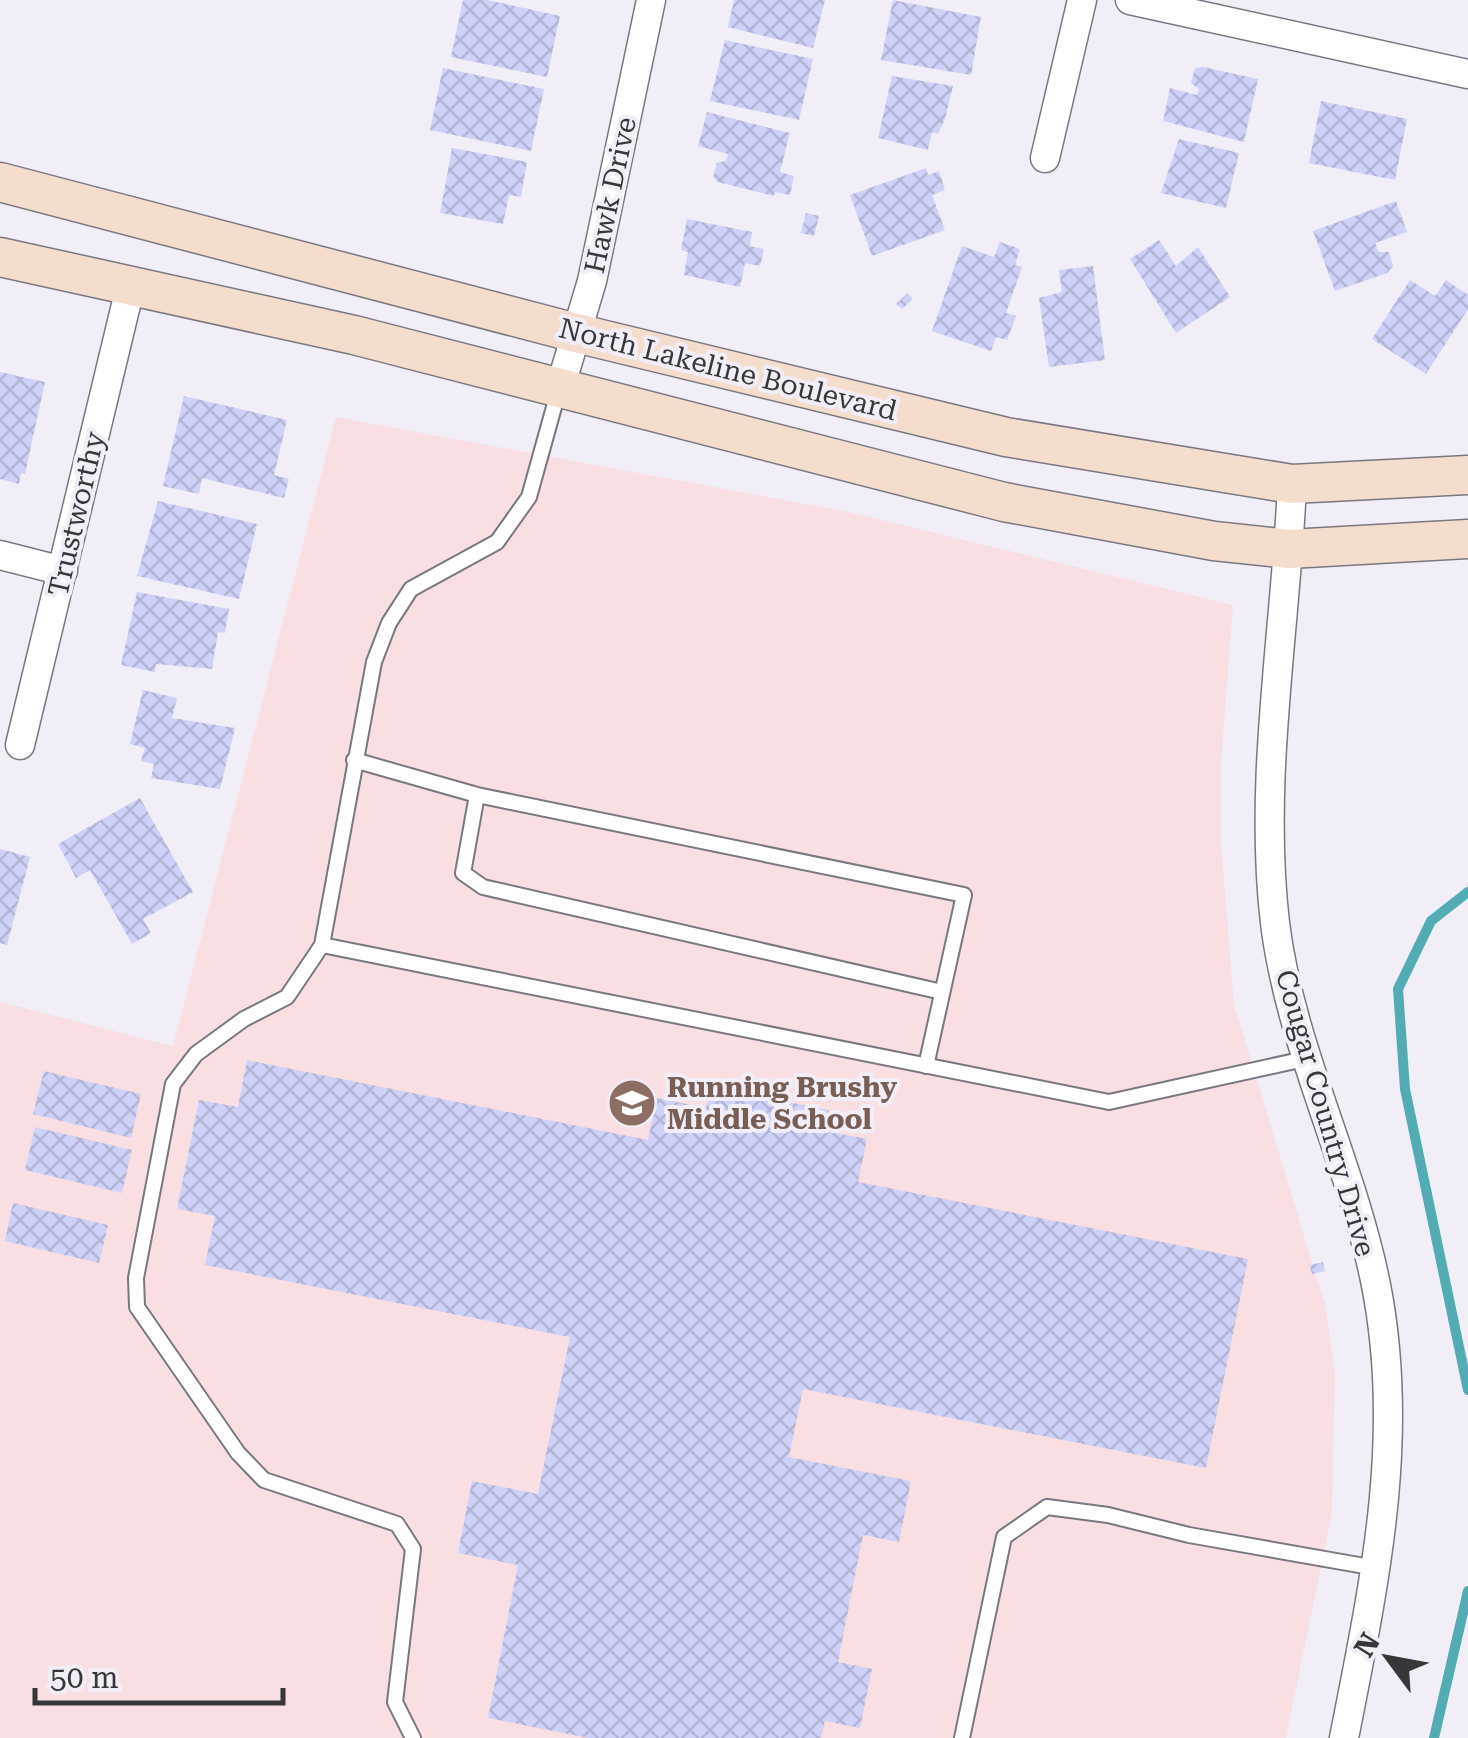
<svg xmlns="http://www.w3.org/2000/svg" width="1468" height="1738" font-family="'Roboto Serif',serif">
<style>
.education{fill:#f9dfe2}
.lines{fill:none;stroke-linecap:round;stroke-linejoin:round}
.stream{stroke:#51adb3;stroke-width:10}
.building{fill:url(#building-cross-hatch)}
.service-casing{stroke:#79777f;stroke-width:18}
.minor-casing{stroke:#79777f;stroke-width:31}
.secondary-casing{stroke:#79777f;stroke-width:41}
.service{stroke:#fff;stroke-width:14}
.minor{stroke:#fff;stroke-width:28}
.secondary{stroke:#f5ddcd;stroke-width:38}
.labels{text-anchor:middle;stroke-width:8;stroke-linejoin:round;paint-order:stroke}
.street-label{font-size:28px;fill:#373639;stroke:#f1eef8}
.education-label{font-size:28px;font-weight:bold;fill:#785e54;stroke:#f1eef8;text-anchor:start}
</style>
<defs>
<pattern id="building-cross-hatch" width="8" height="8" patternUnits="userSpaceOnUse" patternTransform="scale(2.5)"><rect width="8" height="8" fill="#cfd2f8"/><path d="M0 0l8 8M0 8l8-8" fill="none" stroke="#b2b5d5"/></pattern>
</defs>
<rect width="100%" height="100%" fill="#f1eef8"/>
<!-- education -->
<polygon class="education" points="336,417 849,512 1233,605 1221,765 1221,842 1234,1004 1326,1308 1335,1374 1332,1513 1286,1738 0,1738 0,1002 173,1046"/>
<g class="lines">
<!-- stream -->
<g class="stream">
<polyline points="1468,892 1431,921 1398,989 1405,1089 1468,1390"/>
<polyline points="1434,1738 1468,1591"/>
</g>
</g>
<!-- building -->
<g class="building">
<polygon points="463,0 487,0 560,16 547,77 451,57"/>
<polygon points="734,0 825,0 813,48 728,27"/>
<polygon points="893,0 981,17 971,75 881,60"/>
<polygon points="725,40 813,59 799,120 710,101"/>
<polygon points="1203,67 1258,79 1244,142 1163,121 1170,88 1197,95 1199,89 1191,83 1195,68"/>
<polygon points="443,68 544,89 531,151 430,130"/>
<polygon points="892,76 953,86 945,119 938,134 932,132 928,150 878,138"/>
<polygon points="1321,101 1407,119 1395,180 1309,163"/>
<polygon points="707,112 790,133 780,172 794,176 790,195 775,192 774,196 718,182 713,177 717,163 726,161 728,154 698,146"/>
<polygon points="1179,139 1239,153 1226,208 1161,193"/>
<polygon points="452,148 527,162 521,197 509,195 503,224 440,213"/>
<polygon points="926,168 928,175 939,171 945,190 932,195 945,230 872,256 850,195"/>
<polygon points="1396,201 1407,232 1375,243 1379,252 1389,252 1393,266 1387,273 1335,291 1313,231"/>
<polygon points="806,213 819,216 814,236 801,233"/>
<polygon points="687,219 752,232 750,246 764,249 760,266 745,263 740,287 684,275 688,252 681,250"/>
<polygon points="1159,240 1176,266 1198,247 1230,297 1176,333 1130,259"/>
<polygon points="1000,242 1020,249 1015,265 1022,267 1006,313 1016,316 1007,340 996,337 991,351 932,331 962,246 994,257"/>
<polygon points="1093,266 1105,360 1049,367 1039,298 1062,292 1059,270"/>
<polygon points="1410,280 1435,296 1446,280 1468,295 1468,309 1426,374 1372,339"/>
<polygon points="908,293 913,299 902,309 896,304"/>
<polygon points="0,372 45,382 25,474 21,473 19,484 0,479"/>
<polygon points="184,396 287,420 274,475 289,479 284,498 202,478 199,494 163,486"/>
<polygon points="158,501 257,524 239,599 137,576"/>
<polygon points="137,592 229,609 225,633 218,632 212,669 156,664 155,672 121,665"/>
<polygon points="143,690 177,698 172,718 235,728 220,789 151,778 154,764 141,761 145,748 130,744"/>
<polygon points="140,798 193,892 143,919 151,933 132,944 90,870 76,878 58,844"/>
<polygon points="0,849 30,857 7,945 0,943"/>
<polygon points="247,1060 648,1140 657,1098 706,1108 711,1087 829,1110 825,1131 867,1139 858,1182 1248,1259 1206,1468 803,1389 789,1457 911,1481 899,1542 863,1535 838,1662 872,1669 860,1728 825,1721 821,1738 589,1738 488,1718 518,1565 458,1553 472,1481 538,1494 570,1337 205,1265 215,1216 177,1209 199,1100 238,1107"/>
<polygon points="44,1071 141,1094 131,1138 33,1114"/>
<polygon points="35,1127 132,1150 122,1193 25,1170"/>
<polygon points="13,1203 108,1225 99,1263 5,1241"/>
<polygon points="1323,1262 1325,1271 1312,1274 1310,1265"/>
</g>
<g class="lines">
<!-- service casing -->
<g class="service-casing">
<g id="service">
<polyline points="354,760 477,795 964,895 926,1066"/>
<polyline points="477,795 463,873 483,887 942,992"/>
<polyline points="322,945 1109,1102 1309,1058"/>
<polyline points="413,1738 395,1702 413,1549 397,1524 264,1480 238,1453 137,1307 136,1278 173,1084 196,1054 244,1019 287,997 322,945 374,662 389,623 411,589 497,542 529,497 559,389"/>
<polyline points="962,1738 1004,1537 1047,1507 1108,1515 1189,1535 1376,1568"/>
</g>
</g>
<!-- minor casing -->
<g class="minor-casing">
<g id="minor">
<polyline points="1130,0 1468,74"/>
<polyline points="1045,158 1082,0"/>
<polyline points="560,388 592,281 651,0"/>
<path d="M1292,484C1286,629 1258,778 1275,923C1290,1045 1350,1160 1375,1280C1407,1436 1374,1585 1344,1738"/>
<polyline points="0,555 63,571"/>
<polyline points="20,745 131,284"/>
</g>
</g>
<!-- secondary casing -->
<g class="secondary-casing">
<g id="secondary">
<polyline points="0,182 576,333 1006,437 1292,484 1468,475"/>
<polyline points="0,257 354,335 1004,502 1214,541 1289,549 1468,539"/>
</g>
</g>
<!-- service -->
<use href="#service" class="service"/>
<!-- minor -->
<use href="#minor" class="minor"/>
<!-- secondary -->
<use href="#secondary" class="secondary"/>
</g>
<!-- icons -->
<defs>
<g id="school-disc" transform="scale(2.5)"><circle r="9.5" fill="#8d6e63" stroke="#f1eef8"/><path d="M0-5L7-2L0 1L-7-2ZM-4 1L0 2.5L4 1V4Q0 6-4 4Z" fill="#fff"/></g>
</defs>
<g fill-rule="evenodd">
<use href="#school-disc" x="632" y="1103"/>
</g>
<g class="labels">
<!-- street labels -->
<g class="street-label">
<text transform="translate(610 195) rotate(-78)" y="10">Hawk Drive</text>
<text transform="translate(728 369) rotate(14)" y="10">North Lakeline Boulevard</text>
<text transform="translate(76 514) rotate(-77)" y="10">Trustworthy</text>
<text transform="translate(1326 1113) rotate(74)" y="10">Cougar Country Drive</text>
</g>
<!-- education labels -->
<g class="education-label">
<text x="667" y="1097">Running Brushy<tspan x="667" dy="32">Middle School</tspan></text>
</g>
</g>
<!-- north arrow -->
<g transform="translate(1388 1658) rotate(302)" stroke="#f1eef8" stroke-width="8" paint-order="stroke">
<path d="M0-8L18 38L0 25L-18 38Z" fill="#373639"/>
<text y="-15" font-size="28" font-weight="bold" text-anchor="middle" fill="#373639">N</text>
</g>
<!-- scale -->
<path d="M35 1688v15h248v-15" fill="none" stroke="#373639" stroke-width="5"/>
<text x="50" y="1688" font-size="30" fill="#373639" stroke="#f1eef8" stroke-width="8" paint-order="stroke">50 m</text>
</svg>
